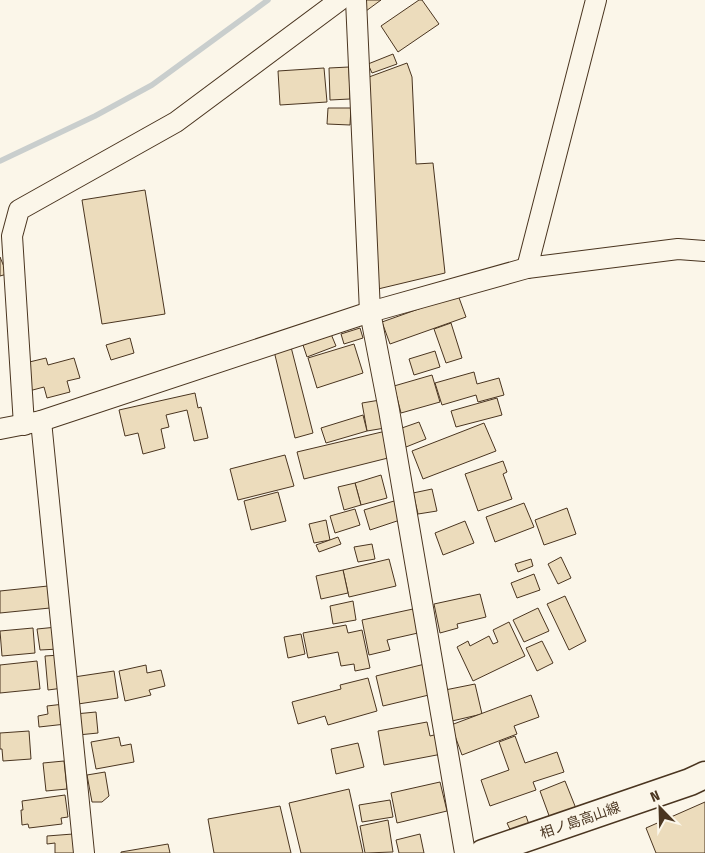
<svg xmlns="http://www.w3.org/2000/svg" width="705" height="853" font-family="'Fira Sans Condensed','Noto Sans JP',sans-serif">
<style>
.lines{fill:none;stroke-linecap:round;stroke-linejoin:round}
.stream{stroke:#c9cecd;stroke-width:5.5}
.building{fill:#ecdcbc;stroke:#4a3520}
.minor-casing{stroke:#4a3520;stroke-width:22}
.major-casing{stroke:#4a3520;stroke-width:29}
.minor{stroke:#fbf6e9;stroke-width:20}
.major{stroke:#fbf6e9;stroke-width:26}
.labels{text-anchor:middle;stroke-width:4;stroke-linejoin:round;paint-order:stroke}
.street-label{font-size:14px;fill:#4a3520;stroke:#fbf6e9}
</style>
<rect width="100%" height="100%" fill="#fbf6e9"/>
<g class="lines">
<!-- stream -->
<polyline class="stream" points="0,161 95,116 152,85 268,0"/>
</g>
<!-- building -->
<g class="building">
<polygon points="364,0 381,0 366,11"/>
<polygon points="419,0 422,0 439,24 398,52 381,26"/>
<polygon points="393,54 397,64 372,73 368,64"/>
<polygon points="407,63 412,77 416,164 433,163 445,273 378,289 369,77"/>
<polygon points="349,67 350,99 330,100 329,68"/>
<polygon points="324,68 327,102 280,105 278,71"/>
<polygon points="328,108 351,108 350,125 327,124"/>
<polygon points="145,190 165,314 102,324 82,200"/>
<polygon points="0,257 7,274 0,276"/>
<polygon points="458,295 466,317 390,344 382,322"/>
<polygon points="451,323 462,358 446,363 434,329"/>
<polygon points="360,328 363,338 344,344 341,334"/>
<polygon points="331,334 336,346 307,357 303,345"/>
<polygon points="130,338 134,353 111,360 106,345"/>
<polygon points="354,344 363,373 317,388 308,358"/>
<polygon points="291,347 313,433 295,438 274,351"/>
<polygon points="435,351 440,367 414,375 409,359"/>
<polygon points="46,358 48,365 74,358 80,378 67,381 70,392 47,398 44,387 29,391 21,364"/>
<polygon points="474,372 477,384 499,378 504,395 478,402 476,395 442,405 435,383"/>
<polygon points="432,375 440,402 401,413 394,386"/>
<polygon points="195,393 198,408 201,407 208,438 194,441 187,410 166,415 169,427 161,429 165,448 143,454 138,433 125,436 119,410"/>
<polygon points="497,398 502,415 456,427 451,411"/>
<polygon points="380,400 385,428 367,431 362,403"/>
<polygon points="363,415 367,431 326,443 321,428"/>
<polygon points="419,422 426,439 406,447 399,429"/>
<polygon points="484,423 496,451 423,479 412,451"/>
<polygon points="386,431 392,457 304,479 297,452"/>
<polygon points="285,455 294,486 238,500 230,469"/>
<polygon points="503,461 507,472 503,474 512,499 478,511 465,474"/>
<polygon points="381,475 387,498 361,505 355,483"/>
<polygon points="355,483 361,505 344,510 338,487"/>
<polygon points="432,489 437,511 418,514 413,493"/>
<polygon points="278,492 286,521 251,530 244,501"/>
<polygon points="394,501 400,520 370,530 364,510"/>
<polygon points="524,503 534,527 495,542 486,517"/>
<polygon points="567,508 576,534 544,545 535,520"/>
<polygon points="355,509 360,525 335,533 330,516"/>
<polygon points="326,520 330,540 314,543 309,524"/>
<polygon points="465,521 474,543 443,555 435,533"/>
<polygon points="338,537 341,544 319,552 316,545"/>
<polygon points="372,544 375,559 358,562 354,547"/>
<polygon points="561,557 571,578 558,584 548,564"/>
<polygon points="389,559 396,586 349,597 343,570"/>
<polygon points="531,559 533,566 518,572 515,564"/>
<polygon points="343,570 348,593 321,599 316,576"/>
<polygon points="534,574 540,590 517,598 511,583"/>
<polygon points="48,586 50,608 0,613 0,591"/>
<polygon points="480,594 486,617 457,624 458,628 440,633 434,604"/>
<polygon points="565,596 586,641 569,650 547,604"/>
<polygon points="353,601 356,620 333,624 330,606"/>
<polygon points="538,608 549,631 524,642 513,620"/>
<polygon points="413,609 418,633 387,640 390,650 369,655 362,620"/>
<polygon points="509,622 525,656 473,681 457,647 468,641 470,646 489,636 493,644 498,642 493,630"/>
<polygon points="346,625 348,633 362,630 370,668 355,671 354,664 341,666 338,652 308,658 303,633"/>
<polygon points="57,627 59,649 40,650 37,629"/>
<polygon points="33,628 35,653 2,656 0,631"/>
<polygon points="301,634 305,654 288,658 284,637"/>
<polygon points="542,641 553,663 537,671 526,648"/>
<polygon points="60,655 63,688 48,690 45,656"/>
<polygon points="37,661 40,689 0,693 0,665"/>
<polygon points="425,664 433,694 383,706 376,676"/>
<polygon points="146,665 147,673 161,670 165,686 149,690 151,695 125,701 119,671"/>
<polygon points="114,671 118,698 78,704 74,677"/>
<polygon points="368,678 377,711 328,725 325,716 298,724 292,702 341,689 340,685"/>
<polygon points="475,684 482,714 452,721 445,690"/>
<polygon points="531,695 539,717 514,726 517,734 462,755 451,725"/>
<polygon points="64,704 66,724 39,727 38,716 48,714 47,706"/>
<polygon points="96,712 98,733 78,735 75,714"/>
<polygon points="427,722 430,736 438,734 442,754 384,765 378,731"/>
<polygon points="29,731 31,759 3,761 2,749 0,749 0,733"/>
<polygon points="515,736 525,763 557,752 564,772 533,782 536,790 490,806 481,780 509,770 499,742"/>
<polygon points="119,737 121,746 131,744 134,762 96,769 91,742"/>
<polygon points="358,743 364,767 336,774 331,749"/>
<polygon points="64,761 67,789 46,791 43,763"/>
<polygon points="105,772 109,796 102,802 92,802 87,775"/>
<polygon points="565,781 577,811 551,821 540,791"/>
<polygon points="440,782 447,811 397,823 391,793"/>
<polygon points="349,789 363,853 301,853 289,803"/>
<polygon points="65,795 68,817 61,818 62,824 29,828 28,824 22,825 21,810 23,810 22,801"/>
<polygon points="390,800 393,817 362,822 359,805"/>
<polygon points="705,802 705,853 656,853 646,828"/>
<polygon points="280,806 291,853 214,853 208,819"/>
<polygon points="526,816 531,830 513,836 507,823"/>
<polygon points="388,820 393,852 365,853 360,826"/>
<polygon points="73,834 74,853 55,853 55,843 47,844 47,836"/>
<polygon points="420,834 424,853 399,853 396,840"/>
<polygon points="168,844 170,853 121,853 121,852"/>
</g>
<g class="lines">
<!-- minor casing -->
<g class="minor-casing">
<g id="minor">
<polyline points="356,0 370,312 389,410 465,853"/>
<polyline points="527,268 596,0"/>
<polyline points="41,421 84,853"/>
<polyline points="24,425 12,236 19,210 176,122 340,0"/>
<polyline points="0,429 41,421 370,312 527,268 678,249 705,251"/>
</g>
</g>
<!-- major casing -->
<g class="major-casing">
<polyline id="major" points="483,853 690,782 705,775"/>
</g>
<!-- minor -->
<use href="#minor" class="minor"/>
<!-- major -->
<use href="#major" class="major"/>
</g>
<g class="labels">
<!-- street labels -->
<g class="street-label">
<text transform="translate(580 820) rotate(-19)" y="5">相ノ島高山線</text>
</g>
</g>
<!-- north arrow -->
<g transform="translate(660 808) rotate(337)" stroke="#fbf6e9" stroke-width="4" paint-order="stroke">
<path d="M0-4L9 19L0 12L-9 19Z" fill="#4a3520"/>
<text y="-8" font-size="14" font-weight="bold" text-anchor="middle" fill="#4a3520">N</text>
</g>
</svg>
